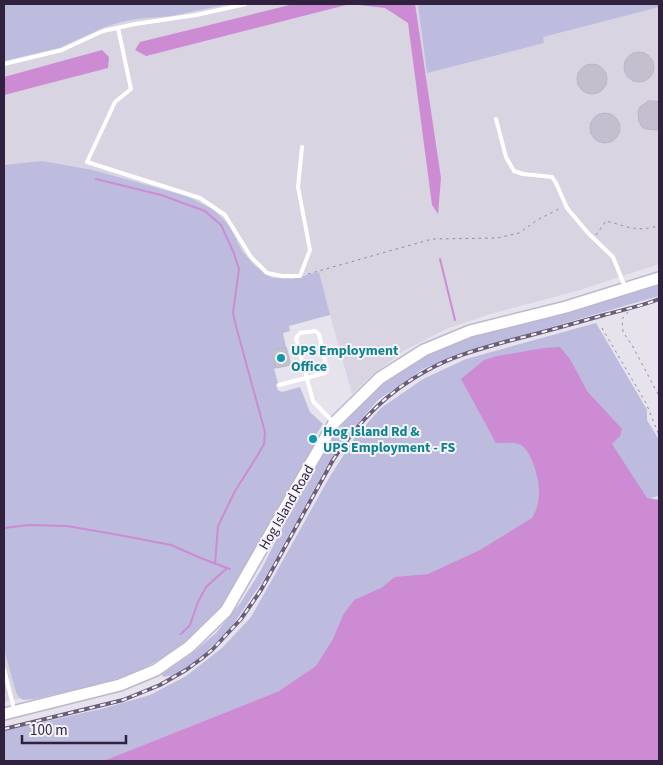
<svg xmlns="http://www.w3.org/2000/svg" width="663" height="765" font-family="'Source Sans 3',sans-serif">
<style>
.built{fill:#d8d4e1}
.green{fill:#bdbcde}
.water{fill:#cc8bd2}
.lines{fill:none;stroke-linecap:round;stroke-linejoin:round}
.stream{stroke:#cc8bd2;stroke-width:2}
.building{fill:#c4bfce;stroke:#bbb5c7}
.secondary-casing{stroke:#bfb6cd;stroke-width:14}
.path{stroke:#9783b1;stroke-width:1;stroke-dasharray:2.5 4;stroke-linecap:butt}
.lane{stroke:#fff;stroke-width:4}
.secondary{stroke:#fff;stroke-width:11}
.rail-casing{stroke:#6b5d7a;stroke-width:4}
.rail{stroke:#f5f3f9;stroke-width:2;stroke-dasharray:5.5;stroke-linecap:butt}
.culture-dot{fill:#0f9aa8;stroke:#f5f3f9;stroke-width:2}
.labels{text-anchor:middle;stroke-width:4;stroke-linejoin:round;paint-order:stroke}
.culture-label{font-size:14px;font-weight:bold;fill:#0d838f;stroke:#f5f3f9;text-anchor:start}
.street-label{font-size:14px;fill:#30223e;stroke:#f5f3f9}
</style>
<rect width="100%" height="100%" fill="#e6e3ed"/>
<!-- built -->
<polygon class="built" points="4,4 659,4 659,264 580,290 487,315 446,329 403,351 369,378 352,394 325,297 242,319 31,696 4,702"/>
<!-- green -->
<g class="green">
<polygon points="4,4 229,4 171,16 136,19 121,22 105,27 59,48 4,61"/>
<polygon points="418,4 659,4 659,7 543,37 544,43 427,73"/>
<path d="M42,161L93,170L186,196L213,209L229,225L242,251L254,265L272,278L292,279L319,272L330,315L289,326L290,331L283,333L286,347L271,352L276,368L274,369L278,383L276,385L278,390L282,392L300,387L310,412L323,424L316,435H314L311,441L315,443L237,584L218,613L197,633L171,653L135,673L97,685L34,699C24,700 21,702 16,692L4,649V165Z"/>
<polygon points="659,283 659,296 461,353 423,369 378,400 344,439 321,477 265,578 230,629 200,658 176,675 163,677 162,674 190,655 216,633 241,602 261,570 294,505 324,450 351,413 391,376 431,352 471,337 601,303"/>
<polygon points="596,323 647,410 647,420 659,440 659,496 650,498 659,500 279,691 103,761 4,761 4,731 105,708 150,695 186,676 222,648 251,617 329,478 355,437 381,408 423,379 466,359"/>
</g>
<!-- water -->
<g class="water">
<polygon points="294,4 415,4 441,178 438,214 432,205 408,23 385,8 350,4 146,56 135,50 140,42"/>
<polygon points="102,50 109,57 108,68 4,95 4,77"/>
<path d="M560,347L570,359L587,391L622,429L620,436L612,444L647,498L659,500V761H103L279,691L316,666L333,639L343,615L354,600L381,588L395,577L428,574L480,550L532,518C537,510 539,501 539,492C540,481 531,448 519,444C514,442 502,443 496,443L461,379L484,360L497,356L544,348Z"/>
</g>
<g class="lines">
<!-- stream -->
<g class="stream">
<polyline points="96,179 161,195 205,211 221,225 233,251 239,269 233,313 237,330 265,432 264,444 256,458 235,491 218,526 215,564"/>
<polyline points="440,259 455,320"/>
<polyline points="4,528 29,525 67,526 119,535 171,545 203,559 230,569"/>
<polyline points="181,634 190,625 198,602 206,587 227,568"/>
</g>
</g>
<!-- building -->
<g class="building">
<circle cx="639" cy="67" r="15"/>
<circle cx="592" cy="79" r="15"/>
<polygon points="648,101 653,101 659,102 659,129 657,130 646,129 642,127 639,122 638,112 640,107"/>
<circle cx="605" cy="128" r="15"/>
<polygon points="286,347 291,365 276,368 271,351"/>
</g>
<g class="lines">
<!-- secondary casing -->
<g class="secondary-casing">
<polyline id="secondary" points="4,714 120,685 156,670 189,647 226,611 334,423 380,378 424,350 470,331 566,307 659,278"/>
</g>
<!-- path -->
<g class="path">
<polyline points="596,235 606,221 631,228 643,229 659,226"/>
<polyline points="308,274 432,239 497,238 519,233 539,219 561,208"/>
<polyline points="628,312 622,319 623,332 632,345 659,396"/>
<polyline points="602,328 646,403 659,435"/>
</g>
<!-- lane -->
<g class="lane">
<polyline points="118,28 131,89 115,102 87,162 200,198 225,215 251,257 267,273 282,276 300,276 310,250 298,187 302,147"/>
<polyline points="4,64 62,50 103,31 135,24 196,15 246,4"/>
<polyline points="496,119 506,157 514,171 523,174 552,177 556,183 567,208 588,233 613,257 625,287"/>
<polyline points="279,385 325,373 327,370 319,334 315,331 300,333 296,338 313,401 332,421"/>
<polyline points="4,669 14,709"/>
</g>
<!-- secondary -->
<use href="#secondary" class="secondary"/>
<!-- rail casing -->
<g class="rail-casing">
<path id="rail" d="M4,729L123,700L160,685L186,670L201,659L212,650L241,619L261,590L333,460C357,423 387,392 426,371C452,356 480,349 508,341C540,333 572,324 604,315C622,310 642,306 659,299"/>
</g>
<!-- rail -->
<use href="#rail" class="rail"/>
</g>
<!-- markers -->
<g class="culture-dot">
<circle cx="281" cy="358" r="5"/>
<circle cx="313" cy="439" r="5"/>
</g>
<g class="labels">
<!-- culture labels -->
<g class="culture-label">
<text x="291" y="355">UPS Employment<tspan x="291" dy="16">Office</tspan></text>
<text x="323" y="436">Hog Island Rd &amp;<tspan x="323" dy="16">UPS Employment - FS</tspan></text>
</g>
<!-- street labels -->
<g class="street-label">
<text transform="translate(286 507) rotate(-60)" y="5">Hog Island Road</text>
</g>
</g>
<!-- border -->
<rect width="663" height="765" fill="none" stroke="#30223e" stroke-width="10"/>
<!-- scale -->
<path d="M22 735v8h104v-8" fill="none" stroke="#30223e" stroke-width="2.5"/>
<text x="30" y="735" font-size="15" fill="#30223e" stroke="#f5f3f9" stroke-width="4" paint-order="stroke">100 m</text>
</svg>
